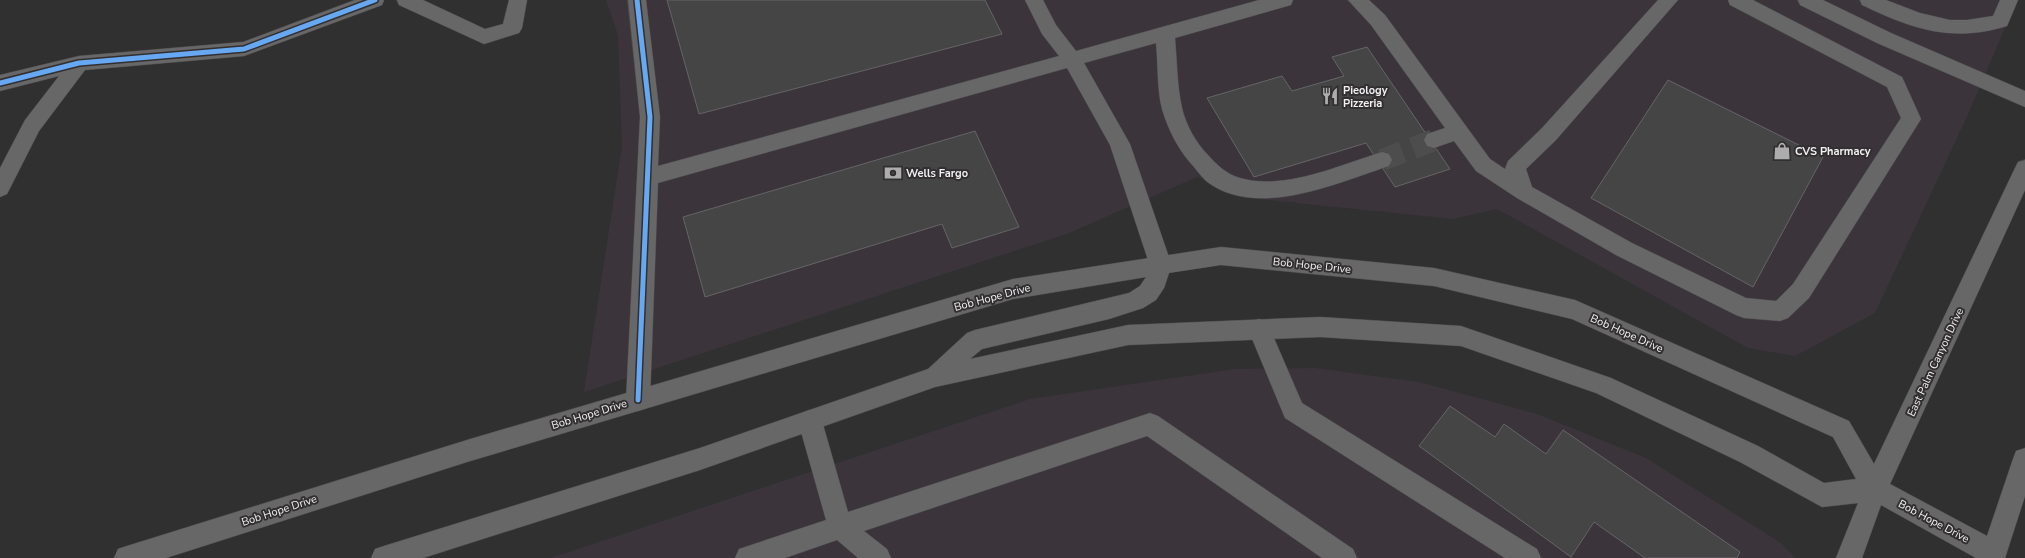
<svg xmlns="http://www.w3.org/2000/svg" width="2025" height="558" font-family="'Nunito Sans',sans-serif">
<style>
.built{fill:#3b343b}
.building{fill:#464546;stroke:#666566}
.lines{fill:none;stroke-linecap:round;stroke-linejoin:round}
.minor-tunnel{stroke:#4e4d4e;stroke-width:22;stroke-dasharray:22 11;stroke-linecap:butt}
.minor-casing{stroke:#4c4b4c;stroke-width:1}
.major-casing{stroke:#4c4b4c;stroke-width:1}
.minor{fill:#686768;fill-rule:evenodd}
.major{fill:#686768;fill-rule:evenodd}
.cycleway-casing{stroke:#322f31;stroke-width:8}
.cycleway{stroke:#66a8f1;stroke-width:5}
.labels{text-anchor:middle;stroke-width:4;stroke-linejoin:round;paint-order:stroke}
.poi-label{font-size:11px;font-weight:bold;fill:#f2f0f2;stroke:#322f31;text-anchor:start}
.street-label{font-size:11px;fill:#f2f0f2;stroke:#322f31}
</style>
<rect width="100%" height="100%" fill="#313031"/>
<!-- built -->
<g class="built">
<polygon points="606,0 2017,0 1965,121 1875,313 1795,356 1748,348 1497,209 1453,219 1259,199 1197,177 1069,233 584,392 622,146 618,35"/>
<polygon points="1315,368 1419,382 1537,414 1646,458 1781,543 1795,558 551,558 1030,399 1235,369"/>
</g>
<!-- building -->
<g class="building">
<polygon points="667,0 985,0 1002,34 699,114"/>
<polygon points="1367,47 1450,169 1395,187 1366,143 1254,177 1207,98 1282,76 1292,91 1344,76 1332,57"/>
<polygon points="1668,80 1823,157 1753,287 1591,198"/>
<polygon points="975,131 1019,227 952,248 942,224 705,297 683,217"/>
<polygon points="1450,406 1495,437 1504,424 1546,454 1563,430 1740,552 1737,558 1645,558 1594,522 1571,557 1419,446"/>
</g>
<g class="lines">
<!-- minor-tunnel -->
<polyline class="minor-tunnel" points="1382,160 1434,140"/>
<!-- minor casing -->
<g class="minor-casing">
<g id="minor">
<polygon points="355,0 384,0 382,5 244,56 85,70 39,131 7,194 0,197 0,168 25,120 59,76 0,91 0,75 79,56 243,42"/>
<polygon points="397,0 423,0 485,29 503,24 509,0 527,0 522,28 519,33 484,44 399,5"/>
<path d="M628,0H646L660,117L658,166L1059,56L1042,34L1025,0H1043L1056,25L1076,51L1259,0H1293L1291,5L1175,38C1177,60 1177,85 1182,108C1186,125 1196,143 1208,155C1217,165 1226,174 1240,178C1284,191 1340,165 1382,152L1389,154L1392,160L1389,166C1337,183 1256,220 1206,181C1202,177 1198,172 1194,167C1179,151 1168,130 1162,109C1157,91 1158,62 1156,43L1084,63L1130,144L1172,266L1169,273L1161,275L1153,273L1150,266L1110,145L1067,68L658,183L650,400L646,408L638,411L630,408L626,400L640,117Z"/>
<polygon points="1348,0 1369,0 1385,15 1490,159 1505,169 1508,161 1542,128 1658,0 1678,0 1556,140 1526,169 1532,187 1632,243 1746,298 1776,301 1793,284 1901,118 1887,87 1730,5 1728,0 1753,0 1902,77 1921,119 1809,298 1788,318 1780,321 1744,318 1736,315 1616,255 1517,198 1476,171 1454,141 1434,148 1427,146 1424,140 1427,134 1445,128 1371,25"/>
<polygon points="1798,0 1823,0 1891,33 2025,91 2025,107 1877,43 1800,5"/>
<path d="M1860,0H1886L1920,13L1950,20H1967L1993,16L2000,0H2018L2007,26C1952,43 1912,29 1862,5Z"/>
<polygon points="1259,319 1267,322 1302,403 1537,549 1541,558 1505,558 1285,418 1248,329 1251,322"/>
<polygon points="810,410 818,413 822,421 848,512 1150,413 1158,416 1353,549 1357,558 1322,558 1147,436 864,531 887,549 891,558 858,558 837,540 785,558 735,558 739,549 826,520 798,421 802,413"/>
</g>
</g>
<!-- major casing -->
<g class="major-casing">
<path id="major" d="M2025,160V190L1890,484L1987,536L2013,459L2016,451L2025,448V496L2005,558H1976L1881,505L1862,558H1836L1858,503L1822,507L1740,462L1596,393L1461,346L1320,337L1128,345L935,387L700,470L423,558H371L375,549L384,546L700,448L928,369L967,333L975,330L1129,293L1140,286L1146,277L1013,299L467,462L166,558H114L118,549L127,546L467,440L1013,279L1221,247L1434,268L1575,300L1849,421L1874,464L2015,168L2018,162ZM1221,265L1434,286L1572,319L1833,437L1856,479L1824,483L1758,446L1611,378L1461,326L1320,317L1128,325L970,359L982,349L1109,319L1143,308L1156,300L1164,288L1169,273Z"/>
</g>
<!-- minor -->
<use href="#minor" class="minor"/>
<!-- major -->
<use href="#major" class="major"/>
<!-- cycleway casing -->
<g class="cycleway-casing">
<g id="cycleway">
<polyline points="637,0 650,117 638,400"/>
<polyline points="0,83 79,63 244,49 375,0"/>
</g>
</g>
<!-- cycleway -->
<use href="#cycleway" class="cycleway"/>
</g>
<!-- icons -->
<defs>
<g id="restaurant-bare" transform="scale(1.38)"><path d="M-5-6h1v4h1v-4h1v4h1v-4h1v5L-1.5 .5V6h-2V.5L-5-1ZM5-6V6H3V1.5H1.5Q1.5-4 5-6Z" fill="#aeadae" stroke="#322f31" stroke-width="2.5" paint-order="stroke"/></g>
<g id="shop-bare" transform="scale(1.38)"><path d="M-5-2.5h2.3a2.7 3.5 0 0 1 5.4 0H5L5.5 6h-11ZM-1.5-2.5h3a1.5 2.3 0 0 0-3 0Z" fill="#aeadae" stroke="#322f31" stroke-width="2.5" paint-order="stroke"/></g>
<g id="bank-bare" transform="scale(1.38)"><path d="M-6-4H6V4H-6ZM0-2.3a2.3 2.3 0 1 0 0 4.6a2.3 2.3 0 1 0 0-4.6Z" fill="#aeadae" stroke="#322f31" stroke-width="2.5" paint-order="stroke"/></g>
</defs>
<g fill-rule="evenodd">
<use href="#restaurant-bare" x="1330" y="96"/>
<use href="#shop-bare" x="1782" y="151"/>
<use href="#bank-bare" x="893" y="173"/>
</g>
<g class="labels">
<!-- poi labels -->
<g class="poi-label">
<text x="1343" y="94">Pieology<tspan x="1343" dy="13">Pizzeria</tspan></text>
<text x="1795" y="155">CVS Pharmacy</text>
<text x="906" y="177">Wells Fargo</text>
</g>
<!-- street labels -->
<g class="street-label">
<text transform="translate(1312 265) rotate(6)" y="4">Bob Hope Drive</text>
<text transform="translate(992 297) rotate(-15)" y="4">Bob Hope Drive</text>
<text transform="translate(1627 333) rotate(24)" y="4">Bob Hope Drive</text>
<text transform="translate(1935 362) rotate(-65)" y="4">East Palm Canyon Drive</text>
<text transform="translate(589 414) rotate(-17)" y="4">Bob Hope Drive</text>
<text transform="translate(279 510) rotate(-18)" y="4">Bob Hope Drive</text>
<text transform="translate(1934 521) rotate(28)" y="4">Bob Hope Drive</text>
</g>
</g>
</svg>
